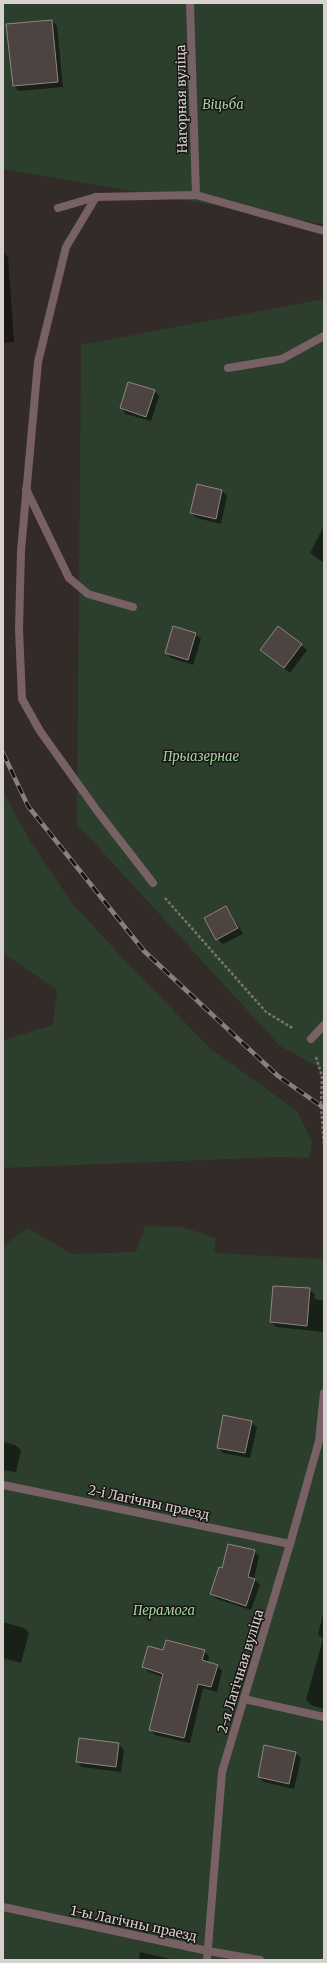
<svg xmlns="http://www.w3.org/2000/svg" width="327" height="1963" font-family="Merriweather,serif">
<style>
.green{fill:#2c3e2c}
.shadow{fill:#0007}
.building{fill:#4d4442;stroke:#908583}
.lines{fill:none;stroke-linecap:round;stroke-linejoin:round}
.path{stroke:#7a7371;stroke-width:2.5;stroke-dasharray:3 2;stroke-linecap:butt}
.service{stroke:#776164;stroke-width:8}
.minor{stroke:#776164;stroke-width:8}
.rail-casing{stroke:#87807e;stroke-width:4.5}
.rail{stroke:#181513;stroke-width:3;stroke-dasharray:9;stroke-linecap:butt}
.labels{text-anchor:middle;stroke-width:3;stroke-linejoin:round;paint-order:stroke}
.street-label{font-size:13px;fill:#d7d2d0;stroke:#181513}
.park-label{font-size:13px;font-style:italic;fill:#9ed59f;stroke:#181513}
</style>
<rect width="100%" height="100%" fill="#332b28"/>
<!-- green -->
<g class="green">
<polygon points="3,3 324,3 324,224 3,169"/>
<polygon points="324,299 324,1070 280,1046 77,824 81,345"/>
<polygon points="3,791 29,839 72,903 131,967 211,1049 297,1111 312,1142 309,1158 279,1157 3,1168 3,1040 53,1025 57,990 3,953"/>
<polygon points="145,1226 182,1227 216,1238 214,1253 324,1259 324,1960 3,1960 3,1246 27,1228 73,1254 136,1252"/>
</g>
<!-- shadow -->
<g class="shadow">
<polygon points="52,21 57,26 63,87 19,91 14,86"/>
<polygon points="3,249 3,252 8,257 14,342 3,343"/>
<polygon points="154,390 159,396 151,421 126,414 121,408"/>
<polygon points="222,491 227,496 221,524 197,518 191,513"/>
<polygon points="324,526 324,563 310,553"/>
<polygon points="279,627 307,650 290,673 267,655"/>
<polygon points="195,634 201,639 193,665 171,658 166,653"/>
<polygon points="226,907 231,913 243,934 223,944 217,939"/>
<polygon points="309,1289 315,1295 314,1299 324,1301 324,1332 276,1327 271,1322"/>
<polygon points="251,1422 257,1427 250,1458 223,1453 218,1447"/>
<polygon points="3,1442 15,1445 21,1450 16,1472 3,1470"/>
<polygon points="254,1551 259,1556 254,1579 260,1585 251,1610 217,1599 211,1594 223,1569"/>
<polygon points="324,1611 324,1709 311,1705 306,1700 323,1639 318,1634"/>
<polygon points="3,1622 24,1628 29,1633 21,1663 3,1658"/>
<polygon points="204,1651 209,1657 208,1663 217,1665 222,1671 217,1692 203,1688 190,1743 155,1735 150,1729 163,1677 149,1672 143,1667 164,1652"/>
<polygon points="119,1744 124,1750 121,1772 82,1767 77,1762"/>
<polygon points="295,1753 301,1758 294,1789 264,1782 259,1777"/>
<polygon points="140,1952 171,1959 172,1960 139,1960"/>
</g>
<!-- building -->
<g class="building">
<polygon points="52,20 58,82 13,86 6,24"/>
<polygon points="128,382 155,390 146,417 120,408"/>
<polygon points="197,484 222,490 216,519 190,513"/>
<polygon points="173,626 196,633 188,660 165,653"/>
<polygon points="278,626 302,644 284,668 260,650"/>
<polygon points="226,906 238,928 216,940 204,918"/>
<polygon points="273,1286 310,1288 307,1326 270,1322"/>
<polygon points="223,1415 252,1421 245,1453 217,1448"/>
<polygon points="228,1544 255,1550 248,1577 255,1579 246,1606 210,1594 219,1567 222,1568"/>
<polygon points="166,1640 205,1650 202,1660 218,1665 211,1687 198,1684 184,1738 149,1730 163,1674 142,1667 148,1646 163,1650"/>
<polygon points="79,1738 119,1743 116,1767 76,1762"/>
<polygon points="264,1745 296,1752 289,1784 258,1777"/>
</g>
<g class="lines">
<!-- path -->
<g class="path">
<polyline points="165,898 266,1012 294,1029"/>
<polyline points="316,1057 322,1076 321,1107 324,1144"/>
</g>
<!-- service -->
<g class="service">
<polyline points="190,3 196,195"/>
<polyline points="96,197 66,247 38,362 21,551 19,629 22,699 40,731 98,812 153,883"/>
<polyline points="228,368 282,359 324,336"/>
<polyline points="26,489 69,578 88,594 133,607"/>
<polyline points="311,1039 324,1025"/>
<polyline points="3,1485 290,1544"/>
<polyline points="244,1699 324,1717"/>
<polyline points="3,1907 208,1951 260,1960"/>
<polyline points="207,1960 222,1772 290,1544 319,1441 324,1393"/>
</g>
<!-- minor -->
<polyline class="minor" points="58,208 96,197 196,195 324,231"/>
<!-- rail casing -->
<g class="rail-casing">
<polyline id="rail" points="3,753 28,806 144,951 278,1076 324,1108"/>
</g>
<!-- rail -->
<use href="#rail" class="rail"/>
</g>
<g class="labels">
<!-- street labels -->
<g class="street-label">
<text transform="translate(181 99) rotate(-91)" y="5">Нагорная вуліца</text>
<text transform="translate(149 1502) rotate(12)" y="5">2-і Лагічны праезд</text>
<text transform="translate(240 1671) rotate(-73)" y="5">2-я Лагічная вуліца</text>
<text transform="translate(134 1923) rotate(12)" y="5">1-ы Лагічны праезд</text>
</g>
<!-- park labels -->
<g class="park-label">
<text x="223" y="109">Віцьба</text>
<text x="201" y="761">Прыазернае</text>
<text x="164" y="1615">Перамога</text>
</g>
</g>
<!-- border -->
<rect width="327" height="1963" fill="none" stroke="#d7d2d0" stroke-width="8"/>
</svg>
